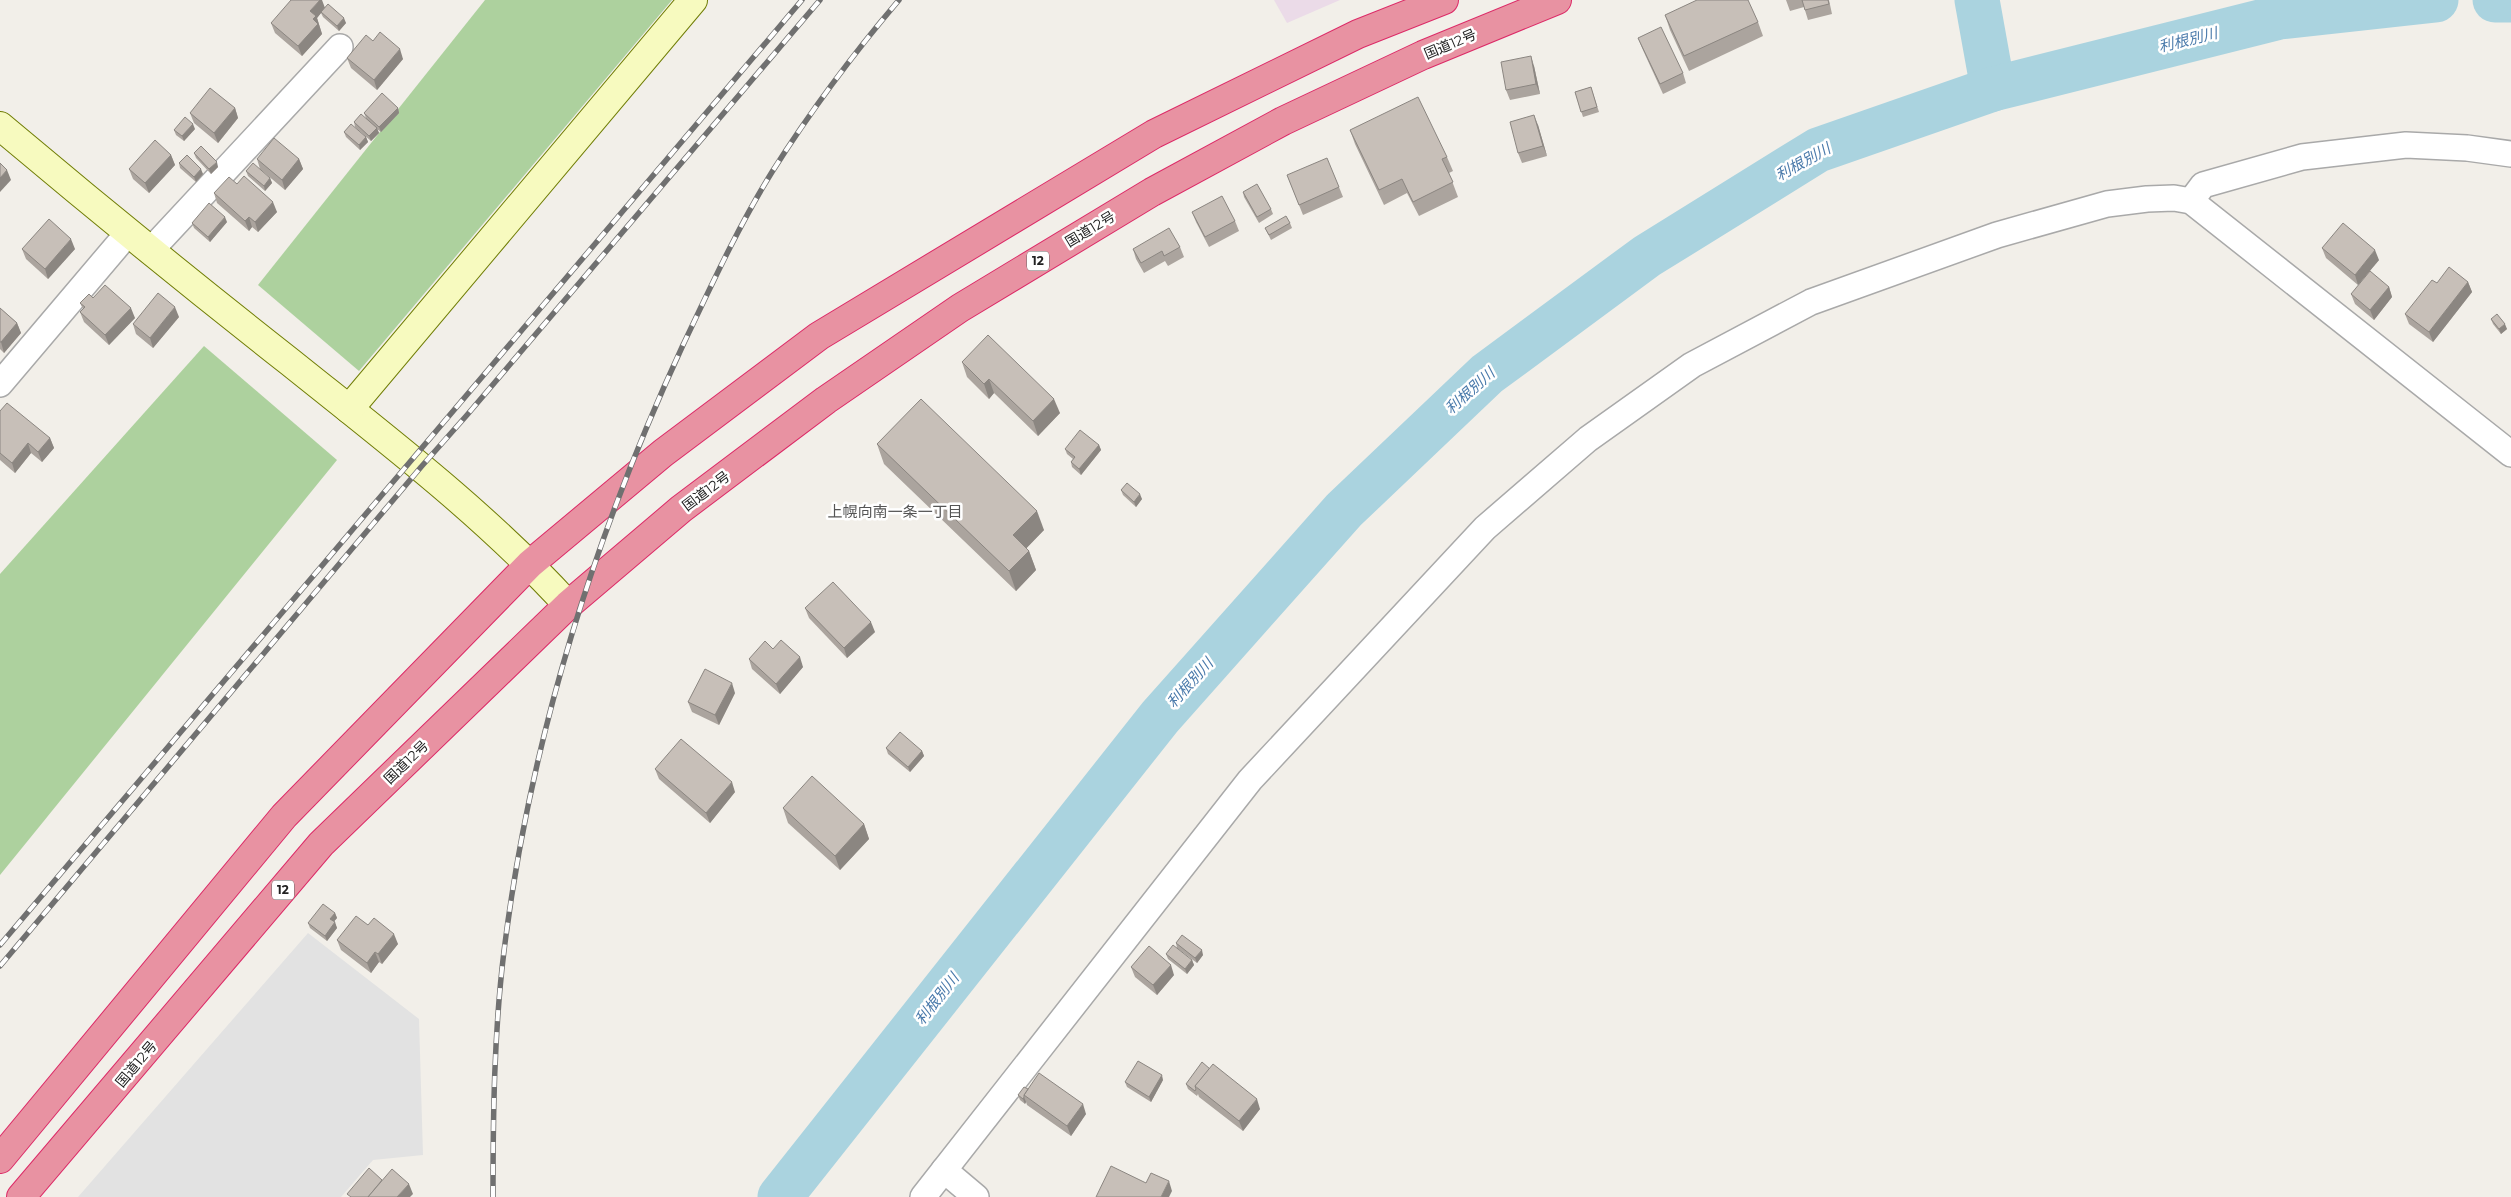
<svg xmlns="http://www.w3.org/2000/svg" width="2511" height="1197" font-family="Montserrat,'Noto Sans JP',sans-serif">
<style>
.industrial{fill:#ebdbe8}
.forest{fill:#add19e}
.parking{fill:#e2e2e2}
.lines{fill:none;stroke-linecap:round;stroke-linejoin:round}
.river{stroke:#aad3df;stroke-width:45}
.street-casing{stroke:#a9a9a9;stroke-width:28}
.secondary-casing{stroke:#707d05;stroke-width:30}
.highway-casing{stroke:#dc2a67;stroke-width:30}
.street{stroke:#fff;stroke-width:25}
.secondary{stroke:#f7fabf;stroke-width:28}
.highway{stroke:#e892a2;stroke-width:28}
.rail-casing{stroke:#707070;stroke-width:5.5}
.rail{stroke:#fff;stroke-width:4;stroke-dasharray:11;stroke-linecap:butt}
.wall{fill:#aba49e}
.shaded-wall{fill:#8b8681}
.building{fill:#c7bfb8;stroke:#8b8681}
.labels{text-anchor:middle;stroke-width:5;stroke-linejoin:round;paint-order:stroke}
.shield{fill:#fff;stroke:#646464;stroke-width:1}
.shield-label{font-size:12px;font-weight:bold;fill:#222}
.street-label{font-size:14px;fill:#222;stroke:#fff}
.water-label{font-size:15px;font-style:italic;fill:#4a7aab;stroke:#fff}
.neighbourhood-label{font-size:15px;fill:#555;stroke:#fff}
</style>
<rect width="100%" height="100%" fill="#f2efe9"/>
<!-- industrial -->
<polygon class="industrial" points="1274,0 1340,0 1287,23"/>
<!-- forest -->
<g class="forest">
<polygon points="485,0 672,0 359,371 258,285"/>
<polygon points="204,346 337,460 0,875 0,574"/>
</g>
<!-- parking -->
<polygon class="parking" points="308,933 419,1019 423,1155 373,1160 341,1197 78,1197"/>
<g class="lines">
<!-- river -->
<g class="river">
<polyline points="1977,0 1993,89"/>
<polyline points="2495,0 2511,0"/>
<polyline points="780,1197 1160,717 1344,510 1487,374 1647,256 1818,150 1993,89 2280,17 2436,0"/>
</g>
<!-- street casing -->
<g class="street-casing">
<g id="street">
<polyline points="2191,201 2203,185 2302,157 2406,145 2467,148 2511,154"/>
<polyline points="150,251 340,47"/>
<polyline points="0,384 128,233"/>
<polyline points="944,1170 976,1197"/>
<polyline points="923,1197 1250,780 1485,528 1588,439 1692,365 1811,302 1997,235 2107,204 2147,199 2174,198 2191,201 2511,454"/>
</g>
</g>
<!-- secondary casing -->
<g class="secondary-casing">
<g id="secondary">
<path d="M0,126C95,206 192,285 290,362C386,439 485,514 568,605"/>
<polyline points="349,409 693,0"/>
</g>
</g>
<!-- highway casing -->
<g class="highway-casing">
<g id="highway">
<polyline points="0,1159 284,816 530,564 663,453 819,336 1154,134 1358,34 1444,0"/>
<polyline points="21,1197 321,844 568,605 681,509 826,400 960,308 1152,192 1283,121 1423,55 1557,0"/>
</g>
</g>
<!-- street -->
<use href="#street" class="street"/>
<!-- secondary -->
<use href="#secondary" class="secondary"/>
<!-- highway -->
<use href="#highway" class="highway"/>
<!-- rail casing -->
<g class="rail-casing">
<g id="rail">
<polyline points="0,945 802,0"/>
<polyline points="0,966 421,467 467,415 820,0"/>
<path d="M493,1197C493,1115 494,1033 504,951C530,741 594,537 683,345C711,286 738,227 772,172C810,112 853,54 899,0"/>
</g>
</g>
<!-- rail -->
<use href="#rail" class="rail"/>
</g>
<!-- wall -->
<g class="wall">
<polygon points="1786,0 1829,0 1832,14 1808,20 1804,7 1790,11"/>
<polygon points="325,7 346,23 339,31 323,17 321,13 317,18 322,34 302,56 275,33 271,23"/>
<polygon points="1665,15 1758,22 1763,36 1689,71 1670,30"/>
<polygon points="1638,38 1683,73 1686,83 1663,94 1642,48"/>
<polygon points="373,41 403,59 377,90 351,68 347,58"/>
<polygon points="1534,66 1540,94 1510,100 1506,90"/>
<polygon points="1591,87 1599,112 1583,117 1575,92"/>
<polygon points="235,108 238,118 218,143 194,123 190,113"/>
<polygon points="398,108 399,113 381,132 377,129 379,133 371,141 355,127 354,122 366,118 364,113"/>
<polygon points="1538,125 1547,156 1522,163 1518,153"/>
<polygon points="195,129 184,141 176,135 174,130"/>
<polygon points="1350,130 1447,157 1453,171 1449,173 1458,197 1419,216 1407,193 1384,205 1355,144"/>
<polygon points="344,132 366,137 368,142 360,150 346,137"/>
<polygon points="194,153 218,167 211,174 196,158"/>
<polygon points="171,155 175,165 149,193 133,179 129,169"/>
<polygon points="257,159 299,159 303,169 285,190 260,169"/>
<polygon points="179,163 203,174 196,182 180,168"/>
<polygon points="246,171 270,178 272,183 265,191 248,176"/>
<polygon points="1287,175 1339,187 1343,197 1303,215"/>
<polygon points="237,184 277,212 258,232 252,227 249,231 217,203 214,193"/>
<polygon points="1243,192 1271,209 1273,214 1259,223 1244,197"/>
<polygon points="1192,212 1235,221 1239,231 1209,247 1196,222"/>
<polygon points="227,222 210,242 194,228 192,223"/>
<polygon points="1290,223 1292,228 1271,240 1265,228"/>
<polygon points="1180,247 1184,257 1168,266 1165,261 1144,273 1136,259 1133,249"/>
<polygon points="2322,248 2379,260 2358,285 2326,258"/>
<polygon points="22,249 75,249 48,279 26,259"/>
<polygon points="2468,282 2472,292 2433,342 2409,324 2405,314 2437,283"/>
<polygon points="2389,287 2392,297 2374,320 2355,304 2351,294"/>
<polygon points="93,298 135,318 109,345 84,322 80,312 83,309 80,303"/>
<polygon points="0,308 17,323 21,333 4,353 0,349"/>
<polygon points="179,317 153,348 136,334 133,324"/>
<polygon points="2491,319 2507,329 2501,334 2493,324"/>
<polygon points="962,362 1060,413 1038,436 994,393 989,399 967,377"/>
<polygon points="0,411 50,438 54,448 42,462 31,453 15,473 0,460"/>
<polygon points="877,444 1044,530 1026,548 1029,551 1036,570 1016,591 884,464"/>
<polygon points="1099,445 1101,450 1081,475 1072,467 1071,462 1073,459 1067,454 1065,449"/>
<polygon points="1121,490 1142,499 1136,507 1123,495"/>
<polygon points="805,608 875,632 847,658 809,618"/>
<polygon points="773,649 803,667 780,694 752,669 749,659"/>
<polygon points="735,693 719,725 692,712 688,702"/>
<polygon points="886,748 922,751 924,756 910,772 888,754"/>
<polygon points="655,769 735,792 710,823 659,779"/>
<polygon points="783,808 864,824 869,839 840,870 788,823"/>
<polygon points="335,913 337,918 334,921 337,928 327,941 310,928 308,923"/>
<polygon points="368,925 398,944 382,964 379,962 371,973 341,950 337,940"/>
<polygon points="1176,943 1203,955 1197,963 1177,948"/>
<polygon points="1166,954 1192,960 1194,965 1187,974 1168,959"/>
<polygon points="1131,967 1174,975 1157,995 1135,977"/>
<polygon points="1163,1080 1151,1102 1127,1087 1125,1082"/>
<polygon points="1186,1084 1260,1109 1243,1131 1199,1097 1198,1094 1197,1096 1188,1089"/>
<polygon points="1028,1089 1086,1114 1071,1136 1027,1105 1026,1102 1025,1104 1020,1100 1018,1095"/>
</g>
<!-- shaded-wall -->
<g class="shaded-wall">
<polygon points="320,0 322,0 325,8 317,18 322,34 302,56 298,46 310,11"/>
<polygon points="344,18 346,23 339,31 337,26"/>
<polygon points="400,49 403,59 377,90 374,80"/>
<polygon points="1531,56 1534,66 1540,94 1536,84"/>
<polygon points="235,108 238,118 218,143 214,133"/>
<polygon points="398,108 399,113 381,132 379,127"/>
<polygon points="1534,115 1538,125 1547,156 1543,146"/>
<polygon points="193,124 195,129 184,141 182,136"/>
<polygon points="377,128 379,133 371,141 369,136"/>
<polygon points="366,137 368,142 360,150 359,145"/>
<polygon points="171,155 175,165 149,193 145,183"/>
<polygon points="299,159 303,169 285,190 282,180"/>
<polygon points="217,162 218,167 211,174 209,169"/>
<polygon points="201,169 203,174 196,182 194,177"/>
<polygon points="7,170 11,180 0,192 0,178"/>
<polygon points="270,178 272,183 265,191 264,186"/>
<polygon points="273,202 277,212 258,232 255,222"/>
<polygon points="225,217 227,222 210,242 208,237"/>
<polygon points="249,217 252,227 249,231 245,221"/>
<polygon points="71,239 75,249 48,279 45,269"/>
<polygon points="2375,250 2379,260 2358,285 2355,275"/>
<polygon points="2468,282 2472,292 2433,342 2429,332"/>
<polygon points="2389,287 2392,297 2374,320 2370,310"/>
<polygon points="175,307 179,317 153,348 150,338"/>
<polygon points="131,308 135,318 109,345 105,335"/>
<polygon points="17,323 21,333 4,353 1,342"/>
<polygon points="2505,324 2507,329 2501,334 2499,329"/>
<polygon points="989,379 994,393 989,399 984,384"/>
<polygon points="1054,399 1060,413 1038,436 1033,421"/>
<polygon points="50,438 54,448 42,462 38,452"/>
<polygon points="28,443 31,453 15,473 12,463"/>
<polygon points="1099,445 1101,450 1081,475 1079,469"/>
<polygon points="1140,494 1142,499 1136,507 1134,502"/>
<polygon points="1037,511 1044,530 1020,555 1013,535"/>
<polygon points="1029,551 1036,570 1016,591 1009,571"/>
<polygon points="871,622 875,632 847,658 844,648"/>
<polygon points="800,657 803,667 780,694 776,684"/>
<polygon points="732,683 735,693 719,725 715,715"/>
<polygon points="922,751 924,756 910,772 908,767"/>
<polygon points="732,782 735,792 710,823 706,813"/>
<polygon points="864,824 869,839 840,870 835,856"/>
<polygon points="335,913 337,918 332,924 330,919"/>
<polygon points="335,922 337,928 327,941 325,936"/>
<polygon points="394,934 398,944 382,964 378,954"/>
<polygon points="1202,950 1203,955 1197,963 1195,958"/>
<polygon points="375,952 379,962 371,973 367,963"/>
<polygon points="1192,960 1194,965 1187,974 1185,969"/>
<polygon points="1171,965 1174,975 1157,995 1153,985"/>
<polygon points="1162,1075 1163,1080 1151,1102 1149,1097"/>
<polygon points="1024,1097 1026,1102 1025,1104 1023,1099"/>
<polygon points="1257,1099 1260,1109 1243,1131 1239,1121"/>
<polygon points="1083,1104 1086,1114 1071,1136 1067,1126"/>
<polygon points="1169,1181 1172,1191 1169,1197 1161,1197"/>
<polygon points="409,1184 413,1194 410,1197 397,1197"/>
</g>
<!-- building -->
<g class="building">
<polygon points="291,0 320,0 310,11 316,16 313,19 318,24 298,46 271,23"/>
<polygon points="1697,0 1748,0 1758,22 1684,56 1665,15"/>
<polygon points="1802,0 1828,0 1829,4 1805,10"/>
<polygon points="328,4 344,18 337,26 321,12"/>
<polygon points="1661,27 1683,73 1660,84 1638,38"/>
<polygon points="380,32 400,49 374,80 347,58 366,35 373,41"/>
<polygon points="1531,56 1536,84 1506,90 1501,62"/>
<polygon points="1591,87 1597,107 1581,112 1575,92"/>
<polygon points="210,88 235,108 214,133 190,113"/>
<polygon points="382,93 398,108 379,127 364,113"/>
<polygon points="1418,97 1447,157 1442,159 1453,182 1413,202 1402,179 1379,190 1350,130"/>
<polygon points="361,114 377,128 369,136 354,122"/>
<polygon points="1534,115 1543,146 1518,153 1510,122"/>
<polygon points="185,117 193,124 182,136 174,130"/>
<polygon points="351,124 366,137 359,145 344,132"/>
<polygon points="274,138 299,159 282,180 257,159"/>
<polygon points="155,140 171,155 145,183 129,169"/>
<polygon points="201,146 217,162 209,169 194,153"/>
<polygon points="187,155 201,169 194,177 179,163"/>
<polygon points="1327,158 1339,187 1299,205 1287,175"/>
<polygon points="0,163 7,170 0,178"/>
<polygon points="253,163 270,178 264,186 246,171"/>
<polygon points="244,176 273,202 255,222 249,217 245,221 214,193 229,177 237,184"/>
<polygon points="1257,184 1271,209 1257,217 1243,192"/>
<polygon points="1222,196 1235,221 1205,237 1192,212"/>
<polygon points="209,203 225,217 208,237 192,223"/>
<polygon points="1286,216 1290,223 1269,235 1265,228"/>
<polygon points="49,219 71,239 45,269 22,249"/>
<polygon points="2343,223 2375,250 2355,275 2322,248"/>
<polygon points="1169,228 1180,247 1164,256 1162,251 1141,263 1133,249"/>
<polygon points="2449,267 2468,282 2429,332 2405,314 2432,280 2437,283"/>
<polygon points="2370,271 2389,287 2370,310 2351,294"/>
<polygon points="105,285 131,308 105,335 80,312 85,307 80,303 89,294 93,298"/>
<polygon points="158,293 175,307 150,338 133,324"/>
<polygon points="0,308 17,323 1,342 0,342"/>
<polygon points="2497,314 2505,324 2499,329 2491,319"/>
<polygon points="988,335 1054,399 1033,421 989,379 984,384 962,362"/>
<polygon points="921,399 1037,511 1013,535 1029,551 1009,571 877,444"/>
<polygon points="7,403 50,438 38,452 28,443 12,463 0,453 0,411"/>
<polygon points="1080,430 1099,445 1079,469 1071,462 1075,457 1065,449"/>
<polygon points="1127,483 1140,494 1134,502 1121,490"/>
<polygon points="833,582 871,622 844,648 805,608"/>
<polygon points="781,640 800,657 776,684 749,659 765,641 773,649"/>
<polygon points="705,669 732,683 715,715 688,702"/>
<polygon points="900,732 922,751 908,767 886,748"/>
<polygon points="681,739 732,782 706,813 655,769"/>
<polygon points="812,776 864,824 835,856 783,808"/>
<polygon points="323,904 335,913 330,919 335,922 325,936 308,923"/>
<polygon points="356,916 368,925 374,918 394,934 378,954 375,952 367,963 337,940"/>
<polygon points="1182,935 1202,950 1195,958 1176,943"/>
<polygon points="1173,945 1192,960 1185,969 1166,954"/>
<polygon points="1149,946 1171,965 1153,985 1131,967"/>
<polygon points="1138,1061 1162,1075 1149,1097 1125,1082"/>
<polygon points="1202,1062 1210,1069 1195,1086 1196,1089 1195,1091 1186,1084"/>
<polygon points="1213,1064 1257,1099 1239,1121 1195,1086"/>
<polygon points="1039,1073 1083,1104 1067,1126 1024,1095"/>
<polygon points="1024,1087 1028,1089 1024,1095 1024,1097 1023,1099 1018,1095"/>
<polygon points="1111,1166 1146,1183 1151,1173 1169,1181 1161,1197 1096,1197"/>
<polygon points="369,1168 382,1180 368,1197 351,1197 347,1194"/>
<polygon points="392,1169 409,1184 397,1197 368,1197"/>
</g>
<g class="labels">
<!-- shield labels -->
<g class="shield">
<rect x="1027" y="251.5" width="22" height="19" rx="4"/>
<rect x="272" y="880.5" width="22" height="19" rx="4"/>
</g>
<g class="shield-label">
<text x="1038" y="265">12</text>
<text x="283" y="894">12</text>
</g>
<!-- street labels -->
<g class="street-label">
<text transform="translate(1450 44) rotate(-23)" y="5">国道12号</text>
<text transform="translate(1090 229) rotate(-31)" y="5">国道12号</text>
<text transform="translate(706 491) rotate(-37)" y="5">国道12号</text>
<text transform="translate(406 762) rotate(-44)" y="5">国道12号</text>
<text transform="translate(136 1064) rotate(-50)" y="5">国道12号</text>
</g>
<!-- water labels -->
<g class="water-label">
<text transform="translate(2188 40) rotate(-14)" y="5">利根別川</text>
<text transform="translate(1803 162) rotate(-29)" y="5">利根別川</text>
<text transform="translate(1470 391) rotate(-42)" y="5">利根別川</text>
<text transform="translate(1190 683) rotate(-48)" y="5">利根別川</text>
<text transform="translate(937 999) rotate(-52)" y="5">利根別川</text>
</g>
<!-- neighbourhood labels -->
<g class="neighbourhood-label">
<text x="895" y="517">上幌向南一条一丁目</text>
</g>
</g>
</svg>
